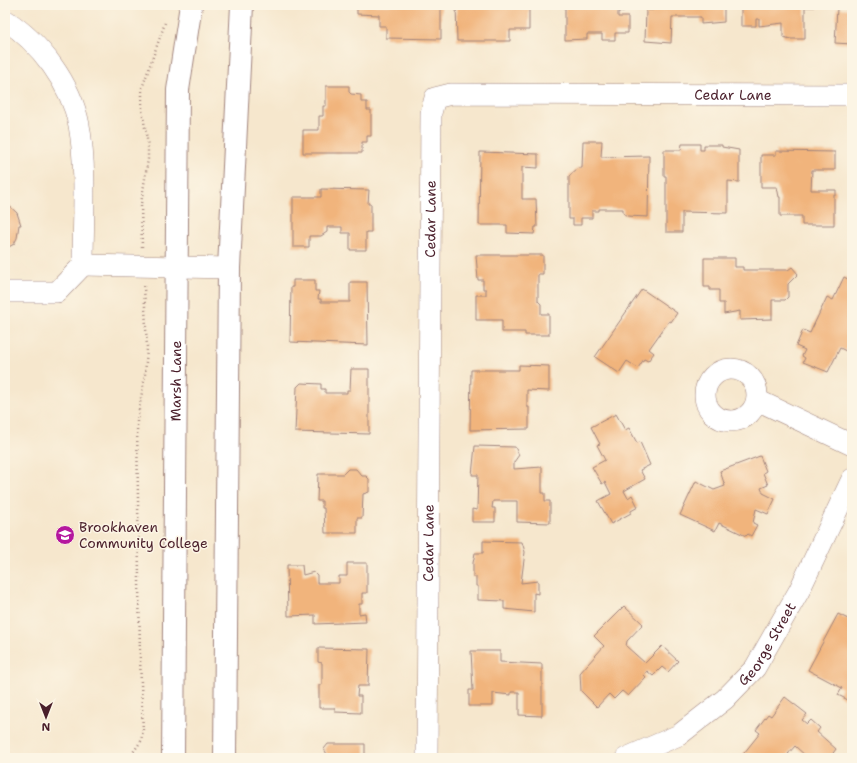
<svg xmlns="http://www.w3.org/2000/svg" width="857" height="763" font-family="'Shantell Sans',sans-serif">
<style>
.building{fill:#f1b47b}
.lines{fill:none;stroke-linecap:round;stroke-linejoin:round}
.minor-casing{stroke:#a0837c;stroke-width:22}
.major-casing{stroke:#a0837c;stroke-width:24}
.path{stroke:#a0837c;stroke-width:2.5;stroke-dasharray:1 3;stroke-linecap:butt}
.minor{stroke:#fff;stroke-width:21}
.major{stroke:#fff;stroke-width:22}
.labels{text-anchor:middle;stroke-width:3;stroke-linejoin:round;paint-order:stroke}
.street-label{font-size:14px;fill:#4a1f2b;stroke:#fcf5e5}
.poi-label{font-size:14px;fill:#4a1f2b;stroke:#fcf5e5;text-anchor:start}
</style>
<rect width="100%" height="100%" fill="#fcf5e5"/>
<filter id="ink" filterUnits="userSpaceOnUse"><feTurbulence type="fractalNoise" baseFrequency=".025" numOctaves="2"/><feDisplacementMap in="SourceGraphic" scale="8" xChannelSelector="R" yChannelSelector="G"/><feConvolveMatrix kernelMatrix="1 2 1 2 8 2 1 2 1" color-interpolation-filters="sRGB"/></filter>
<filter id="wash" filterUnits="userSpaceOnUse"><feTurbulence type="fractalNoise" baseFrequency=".012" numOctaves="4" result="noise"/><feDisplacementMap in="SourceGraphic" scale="16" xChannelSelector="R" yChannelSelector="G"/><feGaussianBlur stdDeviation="0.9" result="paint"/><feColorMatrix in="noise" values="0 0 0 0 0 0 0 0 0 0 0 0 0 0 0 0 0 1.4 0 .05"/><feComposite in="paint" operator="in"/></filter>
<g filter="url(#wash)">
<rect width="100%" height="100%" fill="#f6e7cd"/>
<g id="blocks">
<!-- building -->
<g class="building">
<polygon points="357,5 441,5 441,39 386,38 386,26 379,26 379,15 357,14"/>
<polygon points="456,5 511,5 511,7 529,7 529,30 510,30 510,41 457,41"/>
<polygon points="565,5 623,5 623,12 618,12 618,17 628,17 628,33 615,33 615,40 602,40 602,34 587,34 587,39 565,40"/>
<polygon points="653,5 724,5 724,22 701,24 701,17 672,17 671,43 645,41 646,10 653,10"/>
<polygon points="741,5 814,5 814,7 805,7 805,39 791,39 783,37 783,23 759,26 759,19 756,19 756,26 741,26"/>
<polygon points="837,8 852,9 852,44 835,43"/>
<polygon points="326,86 349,86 349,92 351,94 361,95 361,102 367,102 367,110 371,110 371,136 367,136 367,142 362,142 362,153 303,153 303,130 319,130 319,116 323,116 323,106 326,106"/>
<polygon points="583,141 602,141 601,157 649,156 648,217 627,216 623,213 623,209 599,209 599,211 592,211 592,218 581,218 581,225 573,225 573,219 569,219 569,176 578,168 582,168"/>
<polygon points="682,144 700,144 700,150 704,150 704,145 722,145 722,147 739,150 739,182 728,181 728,213 682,212 682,232 666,232 666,176 664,176 664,150 681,150"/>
<polygon points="776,151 835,152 835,170 812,170 811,190 836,190 836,195 834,195 834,225 802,225 802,216 780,216 780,197 779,197 777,187 761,187 761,155 776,155"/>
<polygon points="480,152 538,154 538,168 522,167 522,199 536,199 537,227 535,227 534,234 507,233 507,225 479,225"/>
<polygon points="321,189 369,190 368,204 371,204 371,232 366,232 366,250 350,250 350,233 342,233 342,227 327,227 327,232 321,236 309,236 309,247 293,247 293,197 321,197"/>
<polygon points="5,202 17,213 21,225 19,225 17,238 14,244 5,249"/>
<polygon points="476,255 543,255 543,274 538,274 538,301 541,304 541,314 549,314 549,335 525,335 525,332 502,332 502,320 476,320 476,295 486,295 486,289 483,289 483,280 478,280"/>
<polygon points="704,258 735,258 735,267 743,267 743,270 788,270 792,267 798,274 788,284 788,297 785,300 772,300 772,319 740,320 740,311 724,314 724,303 719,303 719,290 710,290 710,287 704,287"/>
<polygon points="844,277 852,281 852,311 849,317 852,319 852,338 846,351 840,348 828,372 803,362 805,358 802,356 805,350 796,346 803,330 810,333 827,297 833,300"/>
<polygon points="293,280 315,280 315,291 319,291 318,299 321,299 321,302 350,302 350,282 367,282 368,345 290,342 291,287 293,287"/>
<polygon points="642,289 677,313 671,322 669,321 649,349 654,353 648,361 644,359 638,368 627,361 619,373 595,357"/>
<polygon points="519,365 549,366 549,391 527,390 527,407 529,407 529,429 470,430 471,370 519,370"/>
<polygon points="351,369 369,369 369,434 295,432 297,387 301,383 321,384 321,389 325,389 325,393 347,393 347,390 350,390"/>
<polygon points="616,414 625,430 629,428 637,443 640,442 650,465 640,470 645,479 624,491 628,498 632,495 638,507 631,511 631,513 611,524 598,501 611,494 605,482 602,484 592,467 605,460 597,445 600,444 591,427"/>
<polygon points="475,446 515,447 519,455 514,462 514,469 542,467 542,493 545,493 545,501 550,501 550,523 517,522 517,501 493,501 492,508 495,508 495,522 472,522 472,509 477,510 478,475 472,475"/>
<polygon points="760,456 766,471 763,473 768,485 761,488 763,493 775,499 768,514 756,509 753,523 757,525 751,536 748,534 746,536 719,523 715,531 680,515 696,481 714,490 725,486 720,471"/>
<polygon points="348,469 356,469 362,476 366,476 369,479 369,492 363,494 362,518 357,518 357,533 325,533 324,508 322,508 322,501 317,501 318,474 343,474"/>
<polygon points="483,541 522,542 525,552 521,583 538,581 538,594 534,593 534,612 504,609 504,601 478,600 478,586 476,586 476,577 473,577 473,563 475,553 483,553"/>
<polygon points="347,563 367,563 367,593 362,593 362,604 359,604 359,614 365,613 366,622 315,624 315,615 288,616 287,565 302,565 303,575 314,572 317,575 317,583 339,583 339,576 347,576"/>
<polygon points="624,606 643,624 627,641 626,646 645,663 662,646 678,661 668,672 662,667 653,676 647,671 644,675 646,677 628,696 622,691 614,699 609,694 597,707 581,691 580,673 604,646 594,636"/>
<polygon points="838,614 852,621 852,702 838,695 842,688 808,670"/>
<polygon points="318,648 369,649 368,686 358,686 357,696 361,696 361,713 335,712 335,708 319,708 319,685 322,685 322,663 318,662"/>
<polygon points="471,651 500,651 500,662 542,664 542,716 519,715 519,692 511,692 511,695 493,693 493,706 469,706 469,690 473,690"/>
<polygon points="785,697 807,714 802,720 807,724 811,720 820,728 817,732 836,749 831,756 833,758 808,758 795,746 788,754 794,758 740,758 760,733 756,730 768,714 771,716"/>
<polygon points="328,744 365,744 365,758 329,758 324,749"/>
</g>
</g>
</g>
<g filter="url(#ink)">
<use href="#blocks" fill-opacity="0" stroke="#a0837c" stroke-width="1"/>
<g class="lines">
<!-- minor casing -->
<g class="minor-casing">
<g id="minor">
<path d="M5,20C40,42 71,84 79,125C87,170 83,219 83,265L229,268"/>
<polyline points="5,292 57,292 83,265"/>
<circle cx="731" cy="395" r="26"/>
<polyline points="757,400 852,445"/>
<path id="s1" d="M427,758L431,113L435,98L451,94L852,95"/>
<path id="s2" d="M626,758L679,735L725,699L755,668L799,591L852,479"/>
</g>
</g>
<!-- major casing -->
<g class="major-casing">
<g id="major">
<path id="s3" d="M173,758L178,90L191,5"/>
<polyline points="225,758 229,268 242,5"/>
</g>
</g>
<!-- path -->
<g class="path">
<polyline points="142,247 141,204 148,159 148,145 142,110 142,88 165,23"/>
<polyline points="129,758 141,741 143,731 140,659 137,421 145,375 147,348 144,286"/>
</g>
<!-- minor -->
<use href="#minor" class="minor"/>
<!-- major -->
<use href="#major" class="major"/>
</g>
</g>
<!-- icons -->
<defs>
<g id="university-disc" transform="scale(1)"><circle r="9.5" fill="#b5179e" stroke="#fcf5e5"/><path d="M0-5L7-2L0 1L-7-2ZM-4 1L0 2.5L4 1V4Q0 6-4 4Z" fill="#fff"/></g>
</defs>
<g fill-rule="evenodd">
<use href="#university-disc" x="65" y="535"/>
</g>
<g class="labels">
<!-- street labels -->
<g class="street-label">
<text dy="5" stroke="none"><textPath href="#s1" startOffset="959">Cedar Lane</textPath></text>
<text dy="5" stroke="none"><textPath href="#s1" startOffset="539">Cedar Lane</textPath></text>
<text dy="5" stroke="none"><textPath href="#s3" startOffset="377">Marsh Lane</textPath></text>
<text dy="5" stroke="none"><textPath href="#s1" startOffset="215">Cedar Lane</textPath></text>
<text dy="5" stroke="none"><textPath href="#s2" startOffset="186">George Street</textPath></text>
</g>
<!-- poi labels -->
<g class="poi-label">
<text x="79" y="532">Brookhaven<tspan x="79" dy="16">Community College</tspan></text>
</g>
</g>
<!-- margin -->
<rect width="857" height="763" fill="none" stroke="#fcf5e5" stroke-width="20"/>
<!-- north arrow -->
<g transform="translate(46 717) rotate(180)" stroke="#fcf5e5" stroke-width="3" paint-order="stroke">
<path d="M0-3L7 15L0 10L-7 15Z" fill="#4a1f2b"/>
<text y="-6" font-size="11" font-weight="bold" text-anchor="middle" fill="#4a1f2b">N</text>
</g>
</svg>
